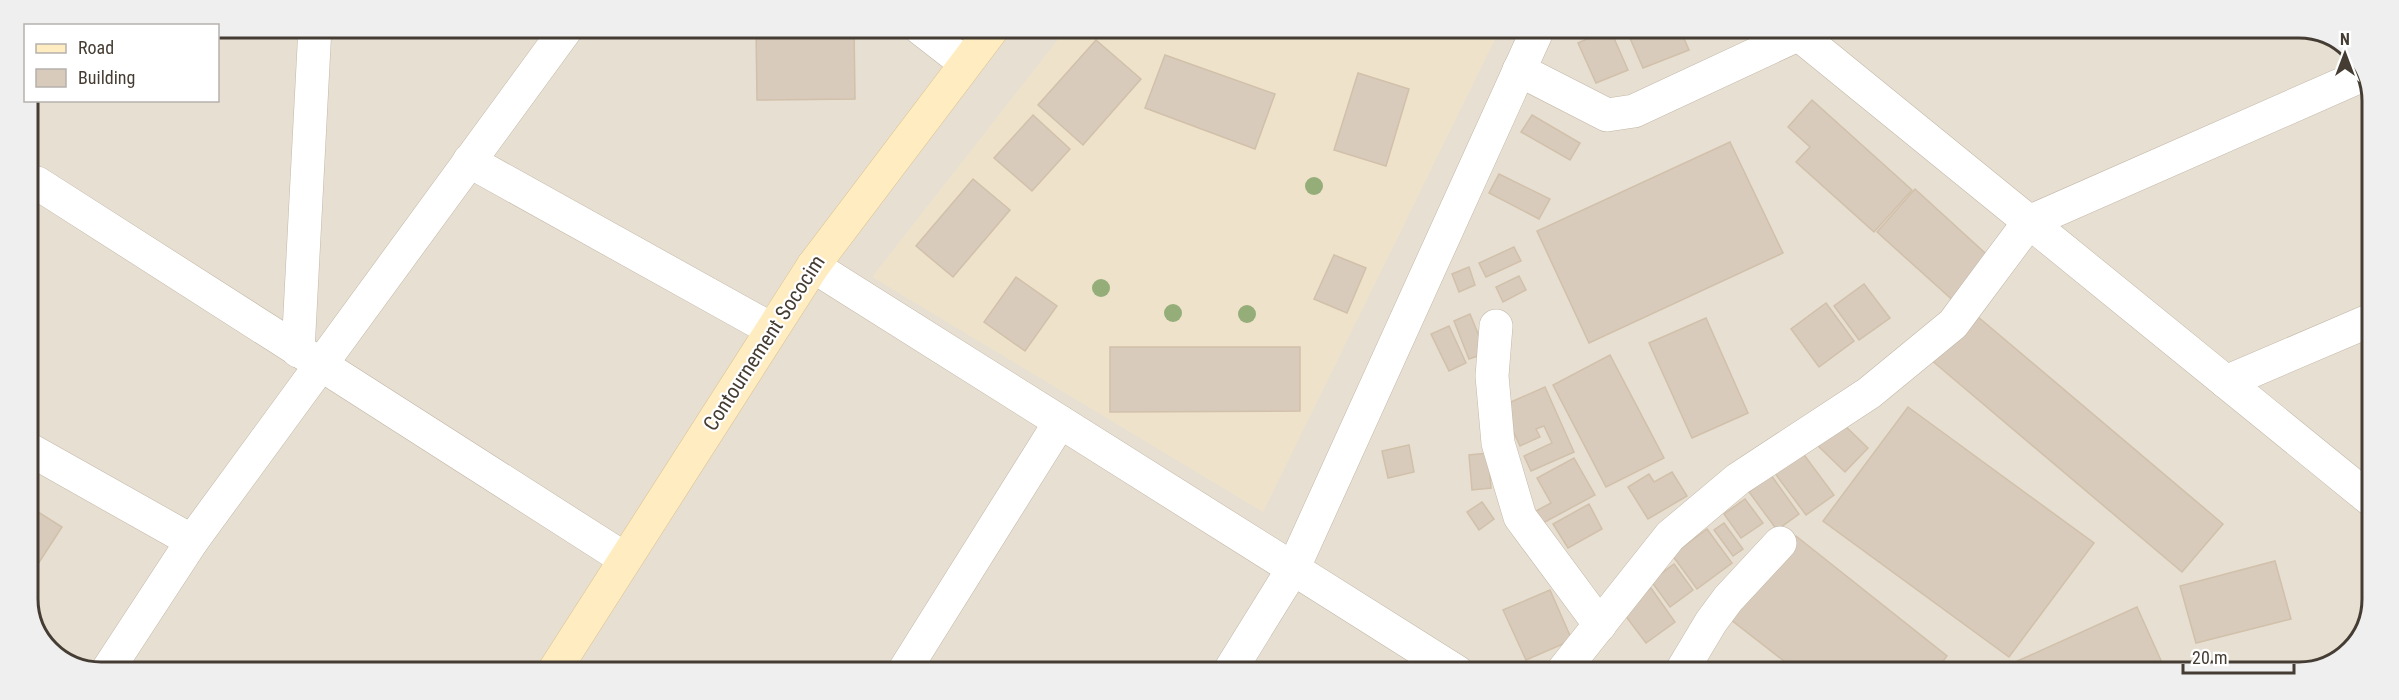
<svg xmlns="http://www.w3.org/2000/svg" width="2399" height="700" font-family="'Roboto Condensed',sans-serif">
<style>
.residential{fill:#e7dfd1}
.education{fill:#eee2cb}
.building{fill:#d8cbbb;stroke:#d1c0aa;stroke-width:1.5}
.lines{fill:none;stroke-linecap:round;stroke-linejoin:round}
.street-casing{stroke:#c2b8a8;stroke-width:34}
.secondary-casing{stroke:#dac291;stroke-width:34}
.street{stroke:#fff;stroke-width:33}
.secondary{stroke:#ffedc1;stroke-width:33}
.tree{fill:#95ae79}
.labels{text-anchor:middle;stroke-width:4.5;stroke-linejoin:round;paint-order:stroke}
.street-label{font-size:21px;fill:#453d33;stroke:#fff}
.rim{fill:none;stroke:#453d33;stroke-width:3}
</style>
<rect width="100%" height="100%" fill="#f3ede3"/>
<!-- residential -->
<polygon class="residential" points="218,27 2318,29 2354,52 2372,95 2370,619 2344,658 2299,673 81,671 45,648 27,605 27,101 218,100"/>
<!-- education -->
<polygon class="education" points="1067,28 1500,29 1263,512 872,277"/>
<!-- building -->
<g class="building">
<polygon points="756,28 854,28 855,99 757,100"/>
<polygon points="1610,29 1628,70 1596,83 1578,43"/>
<polygon points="1626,29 1680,29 1689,50 1643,68"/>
<polygon points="1096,40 1141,79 1083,145 1038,105"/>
<polygon points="1165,55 1275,94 1255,149 1145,108"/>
<polygon points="1358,73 1409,89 1386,166 1334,150"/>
<polygon points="1812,100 1912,190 1874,232 1796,162 1810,147 1788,127"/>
<polygon points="1033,115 1070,149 1032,191 994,158"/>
<polygon points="1532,115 1580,143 1570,160 1521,132"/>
<polygon points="1730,142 1783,253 1589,343 1537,231"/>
<polygon points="1499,174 1550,199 1539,219 1489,193"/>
<polygon points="973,179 1010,210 953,277 916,246"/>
<polygon points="1915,189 1996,263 1958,305 1877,232"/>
<polygon points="1514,247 1521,261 1486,277 1479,263"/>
<polygon points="1334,255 1366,268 1347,313 1314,299"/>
<polygon points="1469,267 1475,285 1459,292 1452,274"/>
<polygon points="1519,276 1526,290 1503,302 1496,287"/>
<polygon points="1016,277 1057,306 1025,351 984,322"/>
<polygon points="1864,284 1890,318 1859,340 1834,306"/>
<polygon points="1826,303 1854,341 1819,367 1791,329"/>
<polygon points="1971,311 2223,524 2182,572 1930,359"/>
<polygon points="1470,314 1486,353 1469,359 1454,321"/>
<polygon points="1706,318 1748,413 1692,438 1649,343"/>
<polygon points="1449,326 1466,363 1449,371 1431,334"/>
<polygon points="1110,347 1300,347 1300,411 1110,412"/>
<polygon points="1610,355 1664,458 1606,487 1553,385"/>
<polygon points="1545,387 1574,452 1531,471 1524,456 1552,443 1544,426 1536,429 1540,437 1520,446 1502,406"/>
<polygon points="1908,407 2094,543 2009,657 1823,521"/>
<polygon points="1840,421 1868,448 1845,472 1817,445"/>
<polygon points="1796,444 1834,495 1806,515 1768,464"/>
<polygon points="1409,445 1414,472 1388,478 1382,451"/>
<polygon points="1488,453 1491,488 1472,490 1469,455"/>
<polygon points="1574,458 1595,495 1543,523 1536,511 1551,503 1537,478"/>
<polygon points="1672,472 1687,496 1648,519 1628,487 1649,474 1654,482"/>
<polygon points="1771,475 1799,514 1777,530 1749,492"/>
<polygon points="1745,499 1763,523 1741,538 1724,514"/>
<polygon points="1482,502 1494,519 1479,530 1467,512"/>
<polygon points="1589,504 1602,529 1568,548 1553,524"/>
<polygon points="27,505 62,527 27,581"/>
<polygon points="1724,523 1743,549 1733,556 1714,530"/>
<polygon points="1707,529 1732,563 1697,589 1672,555"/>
<polygon points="1796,536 1947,656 1934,673 1798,672 1730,619"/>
<polygon points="2275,561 2291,619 2196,643 2180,586"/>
<polygon points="1674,564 1693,590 1670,607 1651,581"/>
<polygon points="1651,588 1675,622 1646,643 1621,610"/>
<polygon points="1550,590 1572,640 1526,660 1503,610"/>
<polygon points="2137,607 2163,665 2146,673 2015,673 2011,664"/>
</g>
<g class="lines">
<!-- street casing -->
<g class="street-casing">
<g id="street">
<polyline points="920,28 965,63"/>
<polyline points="1792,29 2370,499"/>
<polyline points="1519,70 1607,115 1634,111 1810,29"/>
<polyline points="469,161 771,329"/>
<polyline points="37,183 625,559"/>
<polyline points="813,266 1457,672"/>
<polyline points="1496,326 1492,376 1498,443 1520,517 1600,625"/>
<polyline points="298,351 315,27"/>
<polyline points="2226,382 2371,320"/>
<polyline points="27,448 192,541"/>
<polyline points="107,671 192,541 567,28"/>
<polyline points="904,671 1060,422"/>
<polyline points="1229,672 1294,567 1538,29"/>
<polyline points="1562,672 1670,536 1738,479 1869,393 1953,324 2029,222 2363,75"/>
<polyline points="1681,672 1711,622 1728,599 1780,543"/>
</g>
</g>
<!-- secondary casing -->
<g class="secondary-casing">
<polyline id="secondary" points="554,671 813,266 993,28"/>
</g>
<!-- street -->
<use href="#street" class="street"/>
<!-- secondary -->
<use href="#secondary" class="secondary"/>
</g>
<!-- trees -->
<g class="tree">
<circle cx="1314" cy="186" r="9"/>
<circle cx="1101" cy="288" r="9"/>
<circle cx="1173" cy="313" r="9"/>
<circle cx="1247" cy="314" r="9"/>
</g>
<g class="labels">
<!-- street labels -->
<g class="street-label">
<text transform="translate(764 343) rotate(-57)" y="7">Contournement Sococim</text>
</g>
</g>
<!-- crop -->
<path d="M0 0H2399V700H0ZM101 38H2299A63 63 0 0 1 2362 101V599A63 63 0 0 1 2299 662H101A63 63 0 0 1 38 599V101A63 63 0 0 1 101 38Z" fill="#f0efef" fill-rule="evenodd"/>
<path class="rim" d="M101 38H2299A63 63 0 0 1 2362 101V599A63 63 0 0 1 2299 662H101A63 63 0 0 1 38 599V101A63 63 0 0 1 101 38Z"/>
<!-- legend -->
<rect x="24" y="24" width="195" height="78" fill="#ffffff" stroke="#b5b1ad" stroke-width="1.5"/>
<rect x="36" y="44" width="30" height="9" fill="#ffedc1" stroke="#b5b1ad" stroke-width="1.5"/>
<text x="78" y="54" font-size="18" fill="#453d33">Road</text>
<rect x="36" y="69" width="30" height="18" fill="#d8cbbb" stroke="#b5b1ad" stroke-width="1.5"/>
<text x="78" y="84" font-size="18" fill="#453d33">Building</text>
<!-- north arrow -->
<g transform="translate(2345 54)" stroke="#ffffff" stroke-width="4.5" paint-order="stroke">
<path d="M0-4.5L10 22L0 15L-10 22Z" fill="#453d33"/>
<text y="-9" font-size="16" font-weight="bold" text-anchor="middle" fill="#453d33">N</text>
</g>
<!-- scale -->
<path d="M2183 664v9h111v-9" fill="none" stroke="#453d33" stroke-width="3"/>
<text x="2192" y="664" font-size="18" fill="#453d33" stroke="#ffffff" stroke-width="4.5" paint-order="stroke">20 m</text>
</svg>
